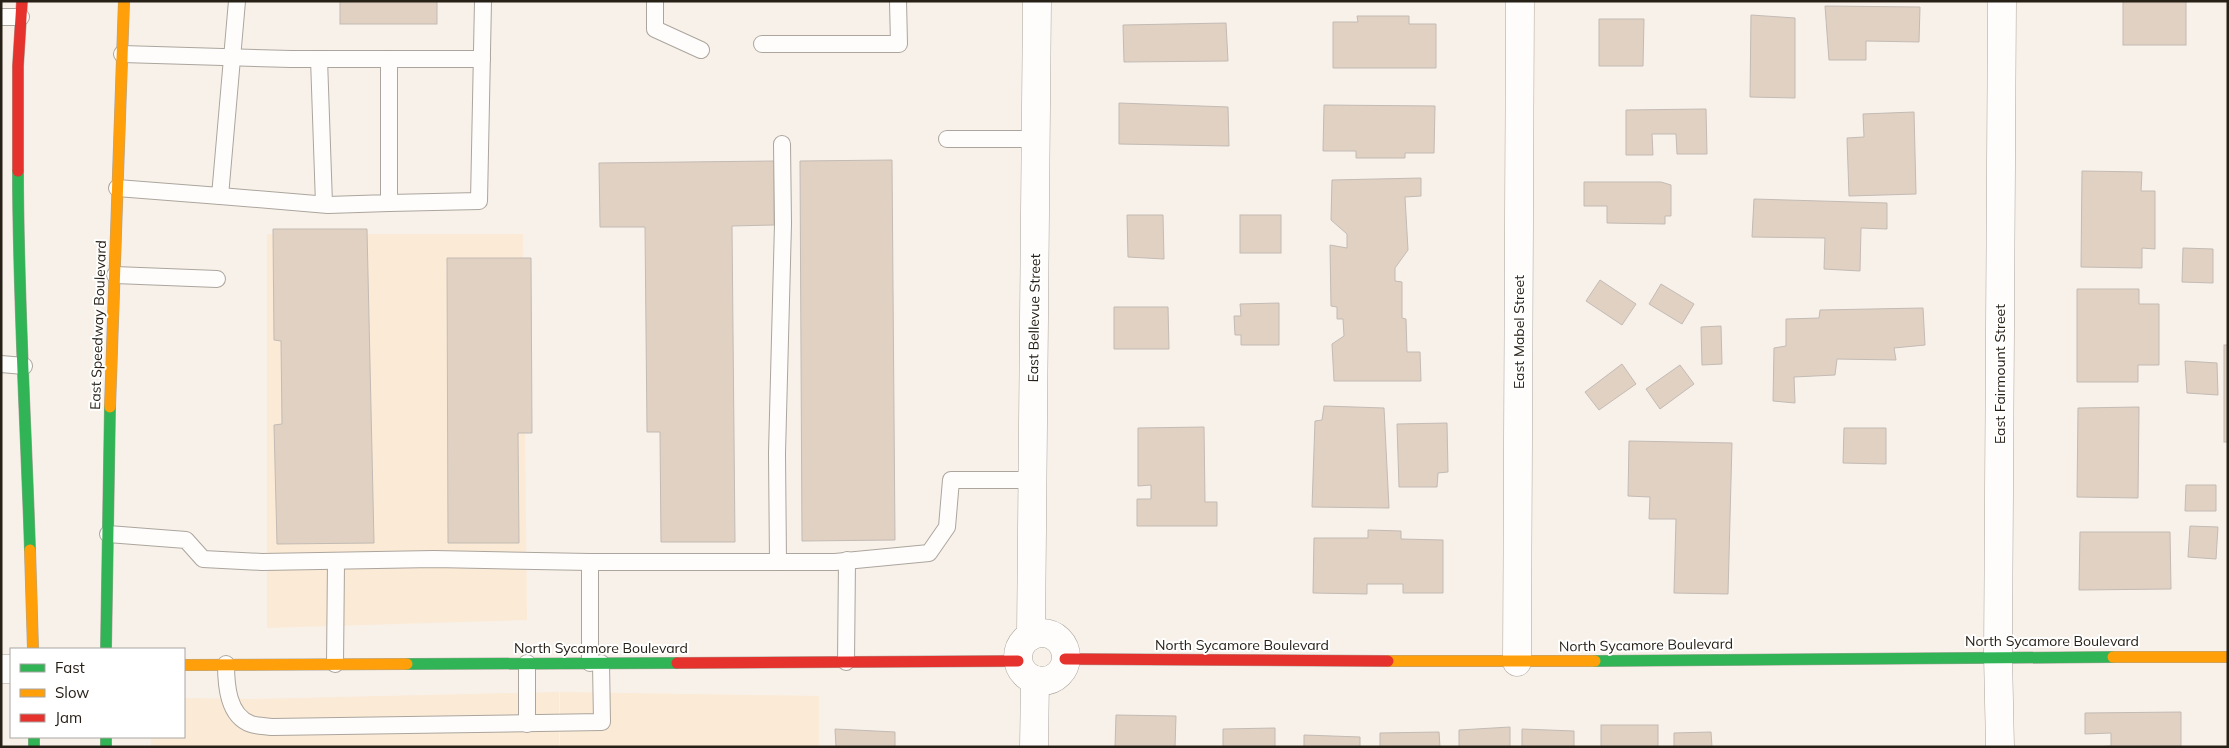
<svg xmlns="http://www.w3.org/2000/svg" width="2229" height="748" font-family="Mulish,sans-serif">
<style>
.built{fill:#fbead5}
.building{fill:#e0d1c3;stroke:#c3bbb4}
.lines{fill:none;stroke-linecap:round;stroke-linejoin:round}
.lane-casing{stroke:#aba59d;stroke-width:18}
.street-casing{stroke:#aba59d;stroke-width:29}
.fast-casing{stroke:#aba59d;stroke-width:12}
.slow-casing{stroke:#aba59d;stroke-width:12}
.jam-casing{stroke:#aba59d;stroke-width:12}
.lane{stroke:#fefdfc;stroke-width:16}
.street{stroke:#fefdfc;stroke-width:28}
.fast{stroke:#30b455;stroke-width:11}
.slow{stroke:#ff9f0a;stroke-width:11}
.jam{stroke:#e5322d;stroke-width:11}
.labels{text-anchor:middle;stroke-width:4;stroke-linejoin:round;paint-order:stroke}
.street-label{font-size:14px;fill:#272017;stroke:#fff}
</style>
<rect width="100%" height="100%" fill="#f8f1e9"/>
<!-- built -->
<g class="built">
<polygon points="267,234 523,234 527,620 267,628"/>
<polygon points="559,692 559,747 151,747 151,737 184,737 184,698 251,699"/>
<polygon points="560,692 819,696 819,747 560,747"/>
</g>
<!-- building -->
<g class="building">
<rect x="340" y="1" width="97" height="23"/>
<rect x="2123" y="1" width="63" height="44"/>
<polygon points="1825,6 1920,7 1919,42 1866,41 1866,60 1829,60"/>
<polygon points="1751,15 1795,18 1795,98 1750,97"/>
<polygon points="1357,16 1409,16 1409,24 1436,24 1436,68 1333,68 1333,22 1358,22"/>
<polygon points="1599,19 1644,19 1643,66 1599,66"/>
<polygon points="1226,23 1228,61 1124,62 1123,25"/>
<polygon points="1119,103 1228,107 1229,146 1119,144"/>
<polygon points="1324,105 1435,106 1434,153 1405,153 1405,158 1356,158 1356,151 1323,151"/>
<polygon points="1706,109 1707,154 1677,154 1676,134 1652,134 1653,155 1626,155 1626,110"/>
<polygon points="1914,112 1916,194 1849,196 1847,138 1864,137 1863,114"/>
<polygon points="892,160 895,540 802,541 800,161"/>
<polygon points="774,161 774,225 732,226 735,542 661,542 660,432 647,432 645,227 600,227 599,163"/>
<polygon points="2082,171 2142,172 2141,191 2155,191 2155,249 2142,248 2142,268 2081,267"/>
<polygon points="1421,178 1421,196 1405,197 1408,250 1395,268 1395,281 1402,282 1402,318 1406,319 1407,352 1420,352 1421,381 1334,381 1332,344 1344,336 1343,319 1337,319 1337,307 1331,306 1330,245 1347,248 1347,234 1331,220 1332,180"/>
<polygon points="1584,182 1661,182 1671,185 1671,216 1665,216 1665,224 1607,223 1607,206 1584,206"/>
<polygon points="1754,199 1887,203 1887,229 1861,228 1860,271 1824,269 1825,238 1752,237"/>
<polygon points="1127,215 1163,215 1164,259 1128,257"/>
<rect x="1240" y="215" width="41" height="38"/>
<polygon points="273,229 367,229 374,543 277,544 274,425 282,424 281,341 274,340"/>
<polygon points="2183,248 2213,249 2213,283 2182,282"/>
<polygon points="447,258 531,258 532,433 518,433 519,543 448,543"/>
<polygon points="1600,280 1636,304 1622,325 1586,301"/>
<polygon points="1661,284 1694,304 1682,324 1649,304"/>
<polygon points="2077,289 2139,289 2139,304 2159,304 2159,365 2138,365 2138,382 2077,382"/>
<polygon points="1279,303 1279,345 1241,345 1241,335 1235,335 1234,316 1241,316 1240,304"/>
<polygon points="1114,307 1168,307 1169,349 1114,349"/>
<polygon points="1923,308 1925,345 1894,348 1896,360 1837,359 1835,375 1794,377 1795,403 1773,401 1774,348 1786,346 1786,319 1819,318 1820,310"/>
<polygon points="1721,326 1722,364 1702,365 1701,327"/>
<rect x="2224" y="345" width="4" height="97"/>
<polygon points="2185,361 2217,363 2218,395 2187,393"/>
<polygon points="1622,364 1636,384 1599,410 1585,392"/>
<polygon points="1680,365 1694,384 1660,409 1646,389"/>
<polygon points="1324,406 1384,408 1389,508 1312,507 1315,421 1322,420"/>
<polygon points="2139,407 2138,498 2077,497 2078,408"/>
<polygon points="1447,423 1448,472 1438,473 1437,487 1399,487 1397,424"/>
<polygon points="1204,427 1205,502 1217,502 1217,526 1137,526 1137,499 1151,499 1151,485 1138,486 1138,428"/>
<polygon points="1844,428 1886,428 1886,464 1843,463"/>
<polygon points="1629,441 1732,443 1728,594 1674,593 1676,519 1649,519 1650,497 1628,496"/>
<polygon points="2186,485 2216,485 2216,511 2185,511"/>
<polygon points="2190,526 2218,527 2216,559 2188,557"/>
<polygon points="1368,530 1401,531 1401,539 1443,540 1443,593 1403,593 1403,584 1367,584 1367,594 1313,593 1314,538 1368,538"/>
<polygon points="2080,532 2170,532 2171,589 2079,590"/>
<polygon points="2181,712 2181,746 2096,747 2111,746 2111,733 2085,734 2085,713"/>
<polygon points="1116,715 1176,716 1175,747 1115,747"/>
<rect x="1601" y="725" width="57" height="22"/>
<polygon points="1510,727 1510,747 1459,747 1459,730"/>
<polygon points="1275,728 1275,747 1223,747 1223,729"/>
<polygon points="835,729 895,732 895,747 836,747"/>
<polygon points="1522,729 1574,731 1574,747 1522,747"/>
<polygon points="1439,732 1440,747 1380,747 1380,733"/>
<polygon points="1711,732 1712,747 1674,747 1674,733"/>
<polygon points="1304,735 1360,737 1360,747 1304,747"/>
</g>
<g class="lines">
<!-- lane casing -->
<g class="lane-casing">
<g id="lane">
<polyline points="655,1 655,29 701,50"/>
<polyline points="1,17 21,17"/>
<polyline points="762,44 899,44 898,1"/>
<polyline points="122,54 291,59 482,59"/>
<polyline points="319,59 324,204"/>
<polyline points="947,139 1036,139"/>
<polyline points="117,188 220,196 237,1"/>
<polyline points="220,196 328,205 389,203 389,59"/>
<polyline points="389,203 479,201 483,1"/>
<polyline points="115,275 217,279"/>
<polyline points="1,364 24,366"/>
<polyline points="108,534 186,540 203,559 262,562 434,559 590,562 835,562 929,553 947,527 951,480 1032,480"/>
<polyline points="590,562 590,663"/>
<polyline points="778,562 777,453 783,224 782,144"/>
<polyline points="846,662 847,560"/>
<polyline points="527,663 527,724"/>
<path d="M226,664C226,685 228,716 251,724C257,726 265,726 272,727L602,722L601,663"/>
<polyline points="335,664 336,562"/>
</g>
</g>
<!-- street casing -->
<g class="street-casing">
<g id="street">
<circle cx="1042" cy="657" r="24"/>
<polyline points="1031,636 1037,1"/>
<polyline points="1517,662 1520,1"/>
<polyline points="1,669 11,669"/>
<polyline points="1034,747 1035,680"/>
<polyline points="2000,747 1998,656 2002,1"/>
</g>
</g>
<!-- fast casing -->
<g class="fast-casing">
<g id="fast">
<path d="M18,171C18,297 26,424 30,550"/>
<polyline points="106,649 110,407"/>
<polyline points="1595,661 2113,657"/>
<polyline points="407,664 677,663"/>
<polyline points="34,737 34,747"/>
<polyline points="106,737 106,747"/>
</g>
</g>
<!-- slow casing -->
<g class="slow-casing">
<g id="slow">
<polyline points="110,407 124,1"/>
<polyline points="30,550 33,649"/>
<polyline points="2113,657 2228,657"/>
<polyline points="1388,661 1595,661"/>
<polyline points="184,665 407,664"/>
</g>
</g>
<!-- jam casing -->
<g class="jam-casing">
<g id="jam">
<polyline points="18,171 18,66 22,1"/>
<polyline points="1065,659 1388,661"/>
<polyline points="677,663 1018,661"/>
</g>
</g>
<!-- lane -->
<use href="#lane" class="lane"/>
<!-- street -->
<use href="#street" class="street"/>
<!-- fast -->
<use href="#fast" class="fast"/>
<!-- slow -->
<use href="#slow" class="slow"/>
<!-- jam -->
<use href="#jam" class="jam"/>
</g>
<g class="labels">
<!-- street labels -->
<g class="street-label">
<text transform="translate(1034 318) rotate(-89)" y="5">East Bellevue Street</text>
<text transform="translate(98 325) rotate(-88)" y="5">East Speedway Boulevard</text>
<text transform="translate(1519 332) rotate(-90)" y="5">East Mabel Street</text>
<text transform="translate(2000 374) rotate(-90)" y="5">East Fairmount Street</text>
<text x="2052" y="646">North Sycamore Boulevard</text>
<text x="1242" y="650">North Sycamore Boulevard</text>
<text transform="translate(1646 645) rotate(-1)" y="5">North Sycamore Boulevard</text>
<text x="601" y="653">North Sycamore Boulevard</text>
</g>
</g>
<!-- border -->
<rect width="2229" height="748" fill="none" stroke="#272017" stroke-width="5"/>
<!-- legend -->
<rect x="10" y="648" width="175" height="90" fill="#ffffff" stroke="#a9a6a2"/>
<rect x="20" y="664" width="25" height="8" fill="#30b455" stroke="#a9a6a2"/>
<text x="55" y="673" font-size="15" fill="#272017">Fast</text>
<rect x="20" y="689" width="25" height="8" fill="#ff9f0a" stroke="#a9a6a2"/>
<text x="55" y="698" font-size="15" fill="#272017">Slow</text>
<rect x="20" y="714" width="25" height="8" fill="#e5322d" stroke="#a9a6a2"/>
<text x="55" y="723" font-size="15" fill="#272017">Jam</text>
</svg>
